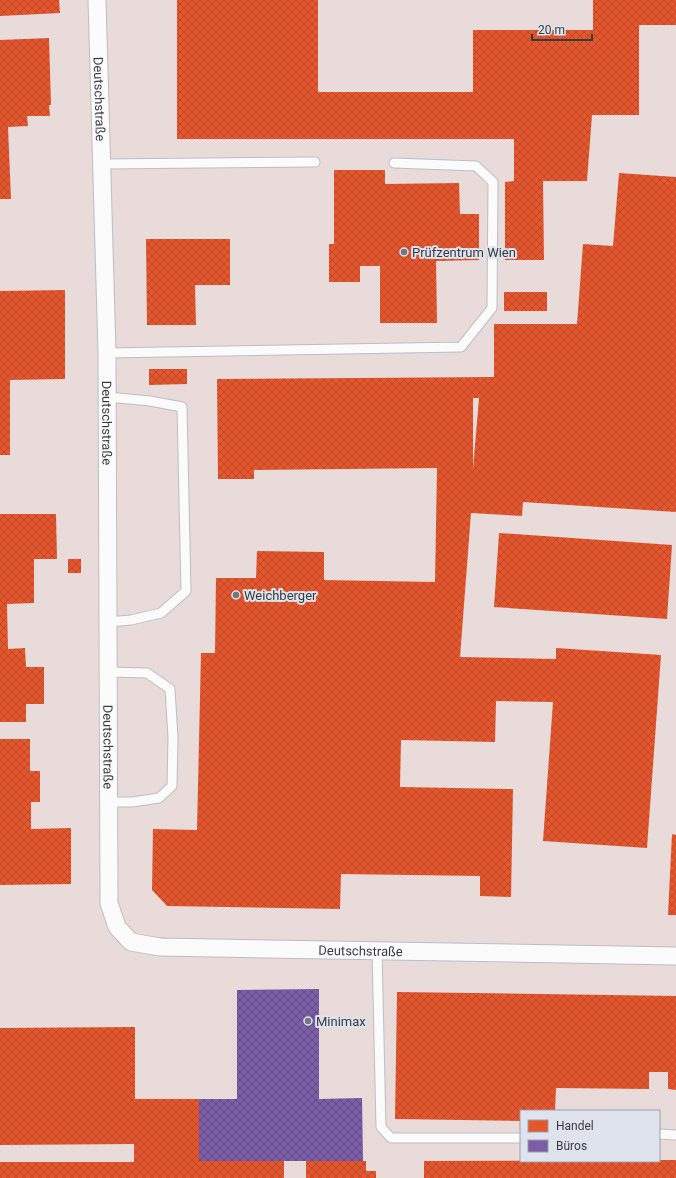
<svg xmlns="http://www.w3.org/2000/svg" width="676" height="1178" font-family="Roboto,sans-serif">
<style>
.commercial{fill:#e8dbd9;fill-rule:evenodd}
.shops{fill:url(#shops-cross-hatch);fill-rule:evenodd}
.offices{fill:url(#offices-cross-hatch)}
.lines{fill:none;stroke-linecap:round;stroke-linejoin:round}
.service-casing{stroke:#bcbec2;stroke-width:11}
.minor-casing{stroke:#bcbec2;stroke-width:19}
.service{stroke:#fbfbfc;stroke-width:9}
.minor{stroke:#fbfbfc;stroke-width:17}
.poi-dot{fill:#74767b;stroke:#dee3ee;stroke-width:1.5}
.labels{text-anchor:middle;stroke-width:4;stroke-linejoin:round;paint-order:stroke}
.street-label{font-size:13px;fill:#393b3f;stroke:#dee3ee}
.poi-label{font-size:13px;fill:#393b3f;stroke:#dee3ee;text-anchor:start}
</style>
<defs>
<pattern id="shops-cross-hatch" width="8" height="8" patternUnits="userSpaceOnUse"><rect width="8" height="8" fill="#e4572e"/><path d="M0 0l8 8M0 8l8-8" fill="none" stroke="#ba4929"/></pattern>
<pattern id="offices-cross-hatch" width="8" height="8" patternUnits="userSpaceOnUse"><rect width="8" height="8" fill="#7b5ea7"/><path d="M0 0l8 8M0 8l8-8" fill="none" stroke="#604b82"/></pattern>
</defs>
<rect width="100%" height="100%" fill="#e2e4ea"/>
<!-- commercial -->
<path class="commercial" d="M0,0H676V1178H0ZM521,1111H659V1161H521Z"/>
<!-- shops -->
<g class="shops">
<polygon points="0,0 59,0 60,13 0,16"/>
<polygon points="177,0 318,0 318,92 473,92 473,30 593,30 593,0 676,0 676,25 639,25 639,115 592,115 587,181 543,181 544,260 505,260 505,182 514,181 514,139 177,139"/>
<polygon points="49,38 51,105 49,105 50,116 27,116 28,126 8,127 11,199 0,199 0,40"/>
<polygon points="334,170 385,170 385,184 459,183 460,214 479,214 479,260 436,261 437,323 380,323 380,266 360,266 360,282 329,282 329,244 334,244"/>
<path d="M619,173L676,177V512L523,502L522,516L471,513L460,657L556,659V648L661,655L647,848L543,841L553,702L496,701L495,742L401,740L400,787L513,789L511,897L480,896V876L341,874L340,909L167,906L152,890L153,829L197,830L201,653H215L216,578H256L257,551L324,552V580L435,582L437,468L254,470V479H218L217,379L494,377V324H577L583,244L613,246ZM473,398H479L473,469Z"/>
<polygon points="146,239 230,239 230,285 195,285 196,325 147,325"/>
<polygon points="65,290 65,379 10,380 10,455 0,455 0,291"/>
<rect x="504" y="292" width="43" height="19"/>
<polygon points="149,369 187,369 187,384 149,385"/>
<polygon points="0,514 56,514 57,559 34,559 34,603 7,604 8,649 25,648 26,667 44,667 44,704 26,704 26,722 0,722"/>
<polygon points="499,533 672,545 667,619 494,607"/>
<rect x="68" y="559" width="13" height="14"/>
<polygon points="0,739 30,739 30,771 40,771 40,802 31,802 31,829 71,828 71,884 0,885"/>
<polygon points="672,834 676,835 676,915 668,915"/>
<polygon points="397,992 676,996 676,1090 668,1089 668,1072 649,1072 649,1089 556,1088 555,1111 521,1111 521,1121 395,1119"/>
<polygon points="135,1027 135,1099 199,1099 199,1161 284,1161 284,1178 0,1178 0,1162 134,1162 134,1144 0,1145 0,1028"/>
<polygon points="659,1160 676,1160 676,1178 424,1178 424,1161"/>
<polygon points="306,1161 366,1161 366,1171 376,1171 376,1178 306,1178"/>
</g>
<!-- offices -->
<polygon class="offices" points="319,989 319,1099 362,1098 363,1161 199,1161 199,1099 237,1099 237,990"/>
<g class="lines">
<!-- service casing -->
<g class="service-casing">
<g id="service">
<polyline points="101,164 315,162"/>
<polyline points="107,353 461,347 492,308 493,182 476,166 394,163"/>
<polyline points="107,397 150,401 182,407 186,591 161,613 131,620 108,622"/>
<polyline points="108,672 147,673 170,689 173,738 172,786 159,798 132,802 109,802"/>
<polyline points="377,950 381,1127 391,1138 521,1138"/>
<polyline points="659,1134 676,1135"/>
</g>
</g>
<!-- minor casing -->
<g class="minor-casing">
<g id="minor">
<path id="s1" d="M97,0L107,353L109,903L117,927L131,942L160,947L676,956"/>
</g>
</g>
<!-- service -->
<use href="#service" class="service"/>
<!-- minor -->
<use href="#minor" class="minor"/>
</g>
<!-- markers -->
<g class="poi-dot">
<circle cx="404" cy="252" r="4"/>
<circle cx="236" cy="595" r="4"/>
<circle cx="308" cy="1021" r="4"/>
</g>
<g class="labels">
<!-- street labels -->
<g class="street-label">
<text dy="5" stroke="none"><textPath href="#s1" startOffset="99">Deutschstraße</textPath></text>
<text dy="5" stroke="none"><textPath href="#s1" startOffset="423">Deutschstraße</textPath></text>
<text dy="5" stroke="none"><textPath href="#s1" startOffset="747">Deutschstraße</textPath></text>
<text dy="5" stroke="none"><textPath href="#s1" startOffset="1179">Deutschstraße</textPath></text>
</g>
<!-- poi labels -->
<g class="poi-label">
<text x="412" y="257">Prüfzentrum Wien</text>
<text x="244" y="600">Weichberger</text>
<text x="316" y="1026">Minimax</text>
</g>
</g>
<!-- legend -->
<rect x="520" y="1110" width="140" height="52" fill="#dee3ee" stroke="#9ca0a8"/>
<rect x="528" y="1120" width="20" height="12" fill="#e4572e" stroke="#9ca0a8"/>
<text x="556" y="1130" font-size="12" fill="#393b3f">Handel</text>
<rect x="528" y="1140" width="20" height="12" fill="#7b5ea7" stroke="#9ca0a8"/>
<text x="556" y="1150" font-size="12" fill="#393b3f">Büros</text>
<!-- scale -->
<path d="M532 34v6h60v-6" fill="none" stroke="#393b3f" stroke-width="2"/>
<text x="538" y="34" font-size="12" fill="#393b3f" stroke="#dee3ee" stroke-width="3" paint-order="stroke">20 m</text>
</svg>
